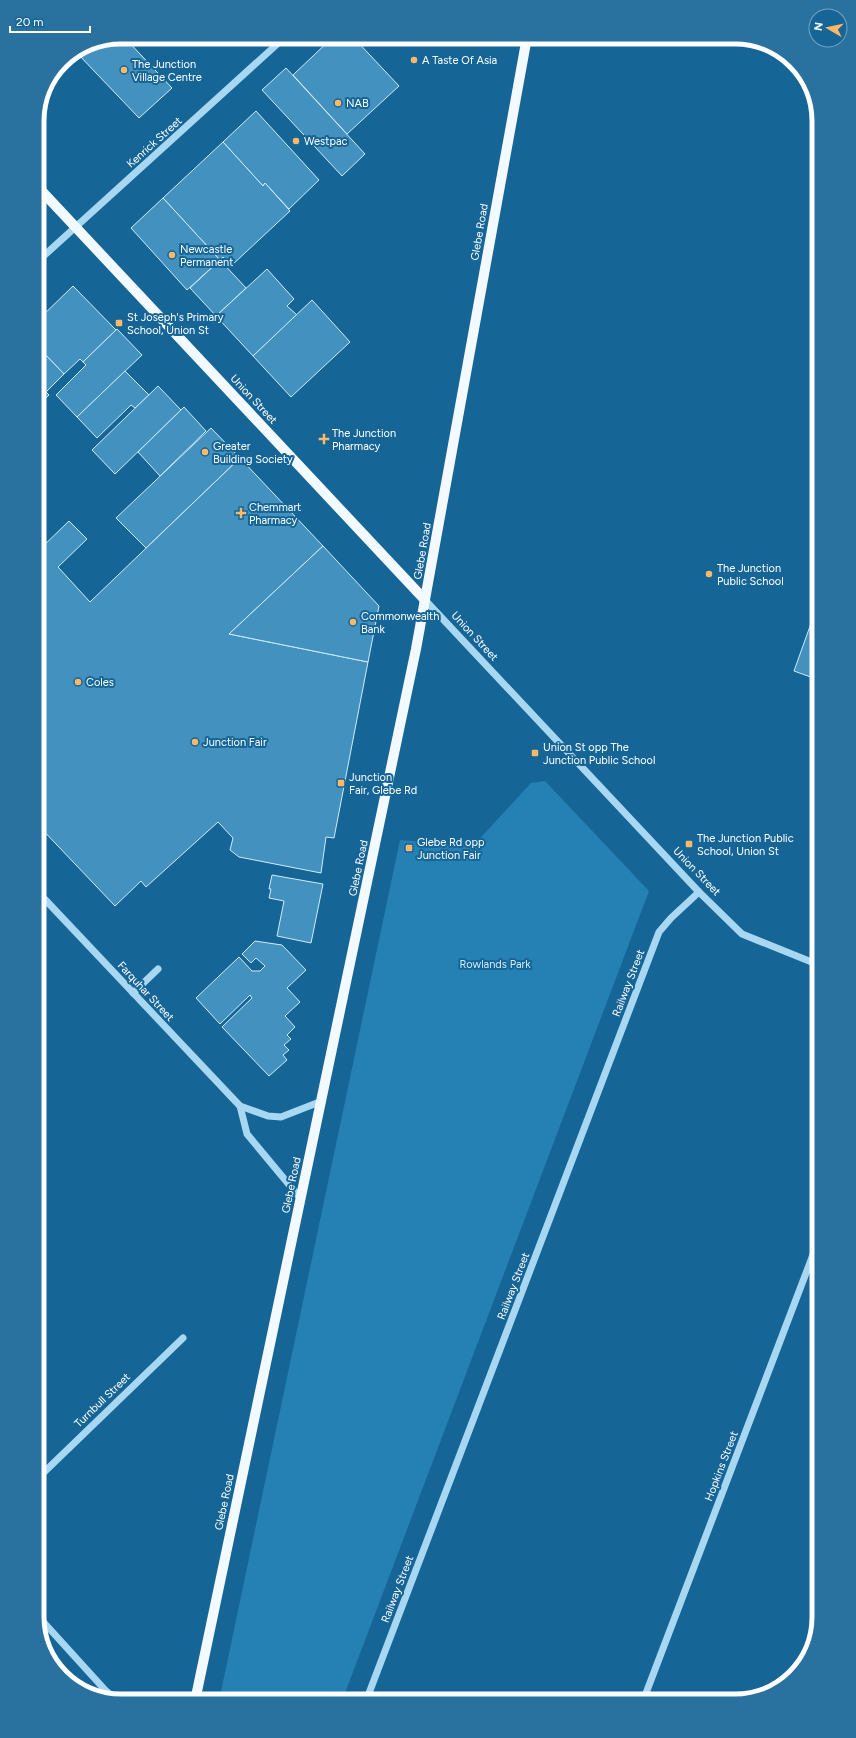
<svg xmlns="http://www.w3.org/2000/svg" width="856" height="1738" font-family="Figtree,sans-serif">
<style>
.park{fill:#2580b3}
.building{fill:#4391bf;stroke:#cfecfc}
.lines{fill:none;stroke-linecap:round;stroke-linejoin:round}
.minor{stroke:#a8d7f2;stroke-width:7}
.major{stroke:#f2faff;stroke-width:10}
.poi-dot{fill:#ffb868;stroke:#166597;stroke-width:1.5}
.labels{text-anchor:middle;stroke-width:4;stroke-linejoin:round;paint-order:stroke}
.poi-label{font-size:11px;fill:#fff;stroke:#166597;text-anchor:start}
.street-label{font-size:11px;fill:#fff;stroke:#166597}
.park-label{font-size:11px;fill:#cfecfc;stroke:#166597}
.rim{fill:none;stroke:#fff;stroke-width:5}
</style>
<rect width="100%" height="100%" fill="#166597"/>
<!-- park -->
<polygon class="park" points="545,781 649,891 342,1701 219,1701 400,840 473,846 531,783"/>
<!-- building -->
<g class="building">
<polygon points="124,37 172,88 139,118 76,52 89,43"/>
<polygon points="333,37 353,37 399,86 347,134 293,75"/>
<polygon points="286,68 365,154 342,176 262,90"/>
<polygon points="256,111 319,180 289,209 265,183 263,186 223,142"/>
<polygon points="223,142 263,186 265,183 290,211 231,266 223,257 220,260 163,198"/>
<polygon points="163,198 220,260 187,290 131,228"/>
<polygon points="220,260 246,288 216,316 190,288"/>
<polygon points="267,269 294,299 287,306 297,315 253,356 216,316"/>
<polygon points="73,286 116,330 83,362 80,359 64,374 37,346 37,321"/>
<polygon points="312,300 350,342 291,397 253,356"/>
<polygon points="117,329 142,355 77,417 56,395 86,365 83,362"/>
<polygon points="37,346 64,374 46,392 49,395 38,405"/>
<polygon points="125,371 149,395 135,408 131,405 97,438 77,417"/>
<polygon points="158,386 181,410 115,474 92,450"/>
<polygon points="184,407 206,431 160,476 138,452"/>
<polygon points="211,428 240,458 146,548 116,518"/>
<polygon points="240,458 323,546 229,634 368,662 334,838 326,837 321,873 239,857 230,850 233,838 218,822 146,887 141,881 115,906 37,824 37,552 69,521 87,539 58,567 90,602"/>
<polygon points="323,546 379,606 368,662 229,634"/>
<polygon points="819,601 819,680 794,671"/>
<polygon points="272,875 323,884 311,943 277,936 284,901 269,898 271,889 269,889"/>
<polygon points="255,941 282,945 306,970 287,988 300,1002 285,1016 295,1027 287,1035 291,1039 284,1045 289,1050 283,1055 287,1060 269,1076 222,1027 252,998 250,995 220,1024 196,998 239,957 252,971 260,971 265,966 256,958 251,963 242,954"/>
</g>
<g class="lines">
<!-- minor -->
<g class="minor">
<polyline points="783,53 813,89"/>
<polyline points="37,262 285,37"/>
<polyline points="425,600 699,892 742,934 819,965"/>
<polyline points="37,891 240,1106 268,1116 281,1117 322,1101"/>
<polyline points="133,993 158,969"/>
<polyline points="240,1106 247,1134 301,1199"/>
<polyline points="37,1479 183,1338"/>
<polyline points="37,1615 106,1691 118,1701"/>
<polyline points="366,1701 659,932 671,918 699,892"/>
<polyline points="643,1701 819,1239"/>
</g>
<!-- major -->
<g class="major">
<polyline points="37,186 425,600"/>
<polyline points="195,1701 416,649 527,37"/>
</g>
</g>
<!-- markers -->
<g class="poi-dot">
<circle cx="414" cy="60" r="4"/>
<circle cx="124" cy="70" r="4"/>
<circle cx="338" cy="103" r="4"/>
<circle cx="296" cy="141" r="4"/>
<circle cx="172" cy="255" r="4"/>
<rect x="115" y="319" width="8" height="8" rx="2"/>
<path d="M322 433h4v4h4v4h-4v4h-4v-4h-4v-4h4z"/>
<circle cx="205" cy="452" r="4"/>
<path d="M239 507h4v4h4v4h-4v4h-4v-4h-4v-4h4z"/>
<circle cx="709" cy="574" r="4"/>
<circle cx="353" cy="622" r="4"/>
<circle cx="78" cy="682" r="4"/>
<circle cx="195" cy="742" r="4"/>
<rect x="531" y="749" width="8" height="8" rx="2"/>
<rect x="337" y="779" width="8" height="8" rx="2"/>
<rect x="685" y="840" width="8" height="8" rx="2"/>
<rect x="405" y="844" width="8" height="8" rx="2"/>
</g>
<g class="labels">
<!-- poi labels -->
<g class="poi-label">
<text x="422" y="64">A Taste Of Asia</text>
<text x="132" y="68">The Junction<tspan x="132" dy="13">Village Centre</tspan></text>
<text x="346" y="107">NAB</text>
<text x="304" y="145">Westpac</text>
<text x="180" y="253">Newcastle<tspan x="180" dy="13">Permanent</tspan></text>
<text x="127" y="321">St Joseph's Primary<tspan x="127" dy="13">School, Union St</tspan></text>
<text x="332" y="437">The Junction<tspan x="332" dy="13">Pharmacy</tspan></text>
<text x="213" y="450">Greater<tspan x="213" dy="13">Building Society</tspan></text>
<text x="249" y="511">Chemmart<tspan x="249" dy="13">Pharmacy</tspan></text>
<text x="717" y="572">The Junction<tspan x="717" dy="13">Public School</tspan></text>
<text x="361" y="620">Commonwealth<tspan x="361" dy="13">Bank</tspan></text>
<text x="86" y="686">Coles</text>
<text x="203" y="746">Junction Fair</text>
<text x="543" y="751">Union St opp The<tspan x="543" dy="13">Junction Public School</tspan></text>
<text x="349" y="781">Junction<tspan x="349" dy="13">Fair, Glebe Rd</tspan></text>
<text x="697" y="842">The Junction Public<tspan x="697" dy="13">School, Union St</tspan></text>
<text x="417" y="846">Glebe Rd opp<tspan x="417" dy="13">Junction Fair</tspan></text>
</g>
<!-- street labels -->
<g class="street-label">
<text transform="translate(154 142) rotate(-42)" y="4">Kenrick Street</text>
<text transform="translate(479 232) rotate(-80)" y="4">Glebe Road</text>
<text transform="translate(254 399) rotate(47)" y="4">Union Street</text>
<text transform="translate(422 551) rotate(-80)" y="4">Glebe Road</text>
<text transform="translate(475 636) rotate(47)" y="4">Union Street</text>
<text transform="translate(358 868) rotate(-78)" y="4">Glebe Road</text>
<text transform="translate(697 871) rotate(46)" y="4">Union Street</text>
<text transform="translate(628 983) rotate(-69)" y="4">Railway Street</text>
<text transform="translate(146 991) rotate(47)" y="4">Farquhar Street</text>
<text transform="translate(291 1185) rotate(-78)" y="4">Glebe Road</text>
<text transform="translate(513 1286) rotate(-69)" y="4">Railway Street</text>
<text transform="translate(102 1400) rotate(-44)" y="4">Turnbull Street</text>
<text transform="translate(721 1466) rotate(-69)" y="4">Hopkins Street</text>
<text transform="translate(224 1502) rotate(-78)" y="4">Glebe Road</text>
<text transform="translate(397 1589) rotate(-69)" y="4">Railway Street</text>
</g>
<!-- park labels -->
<g class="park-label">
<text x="495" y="968">Rowlands Park</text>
</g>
</g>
<!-- crop -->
<path d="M0 0H856V1738H0ZM121 44H735A77 77 0 0 1 812 121V1617A77 77 0 0 1 735 1694H121A77 77 0 0 1 44 1617V121A77 77 0 0 1 121 44Z" fill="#29719f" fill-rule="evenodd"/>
<path class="rim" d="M121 44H735A77 77 0 0 1 812 121V1617A77 77 0 0 1 735 1694H121A77 77 0 0 1 44 1617V121A77 77 0 0 1 121 44Z"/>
<!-- north arrow -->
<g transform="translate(828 28) rotate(279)"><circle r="19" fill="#166597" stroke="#73a3c1"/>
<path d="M0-3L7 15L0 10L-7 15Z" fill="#ffb868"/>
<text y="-6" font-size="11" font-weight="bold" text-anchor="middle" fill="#ffffff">N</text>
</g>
<!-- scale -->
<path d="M10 26v6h80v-6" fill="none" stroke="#ffffff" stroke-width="2"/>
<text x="16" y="26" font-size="12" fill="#ffffff" stroke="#166597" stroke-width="3" paint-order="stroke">20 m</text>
</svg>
